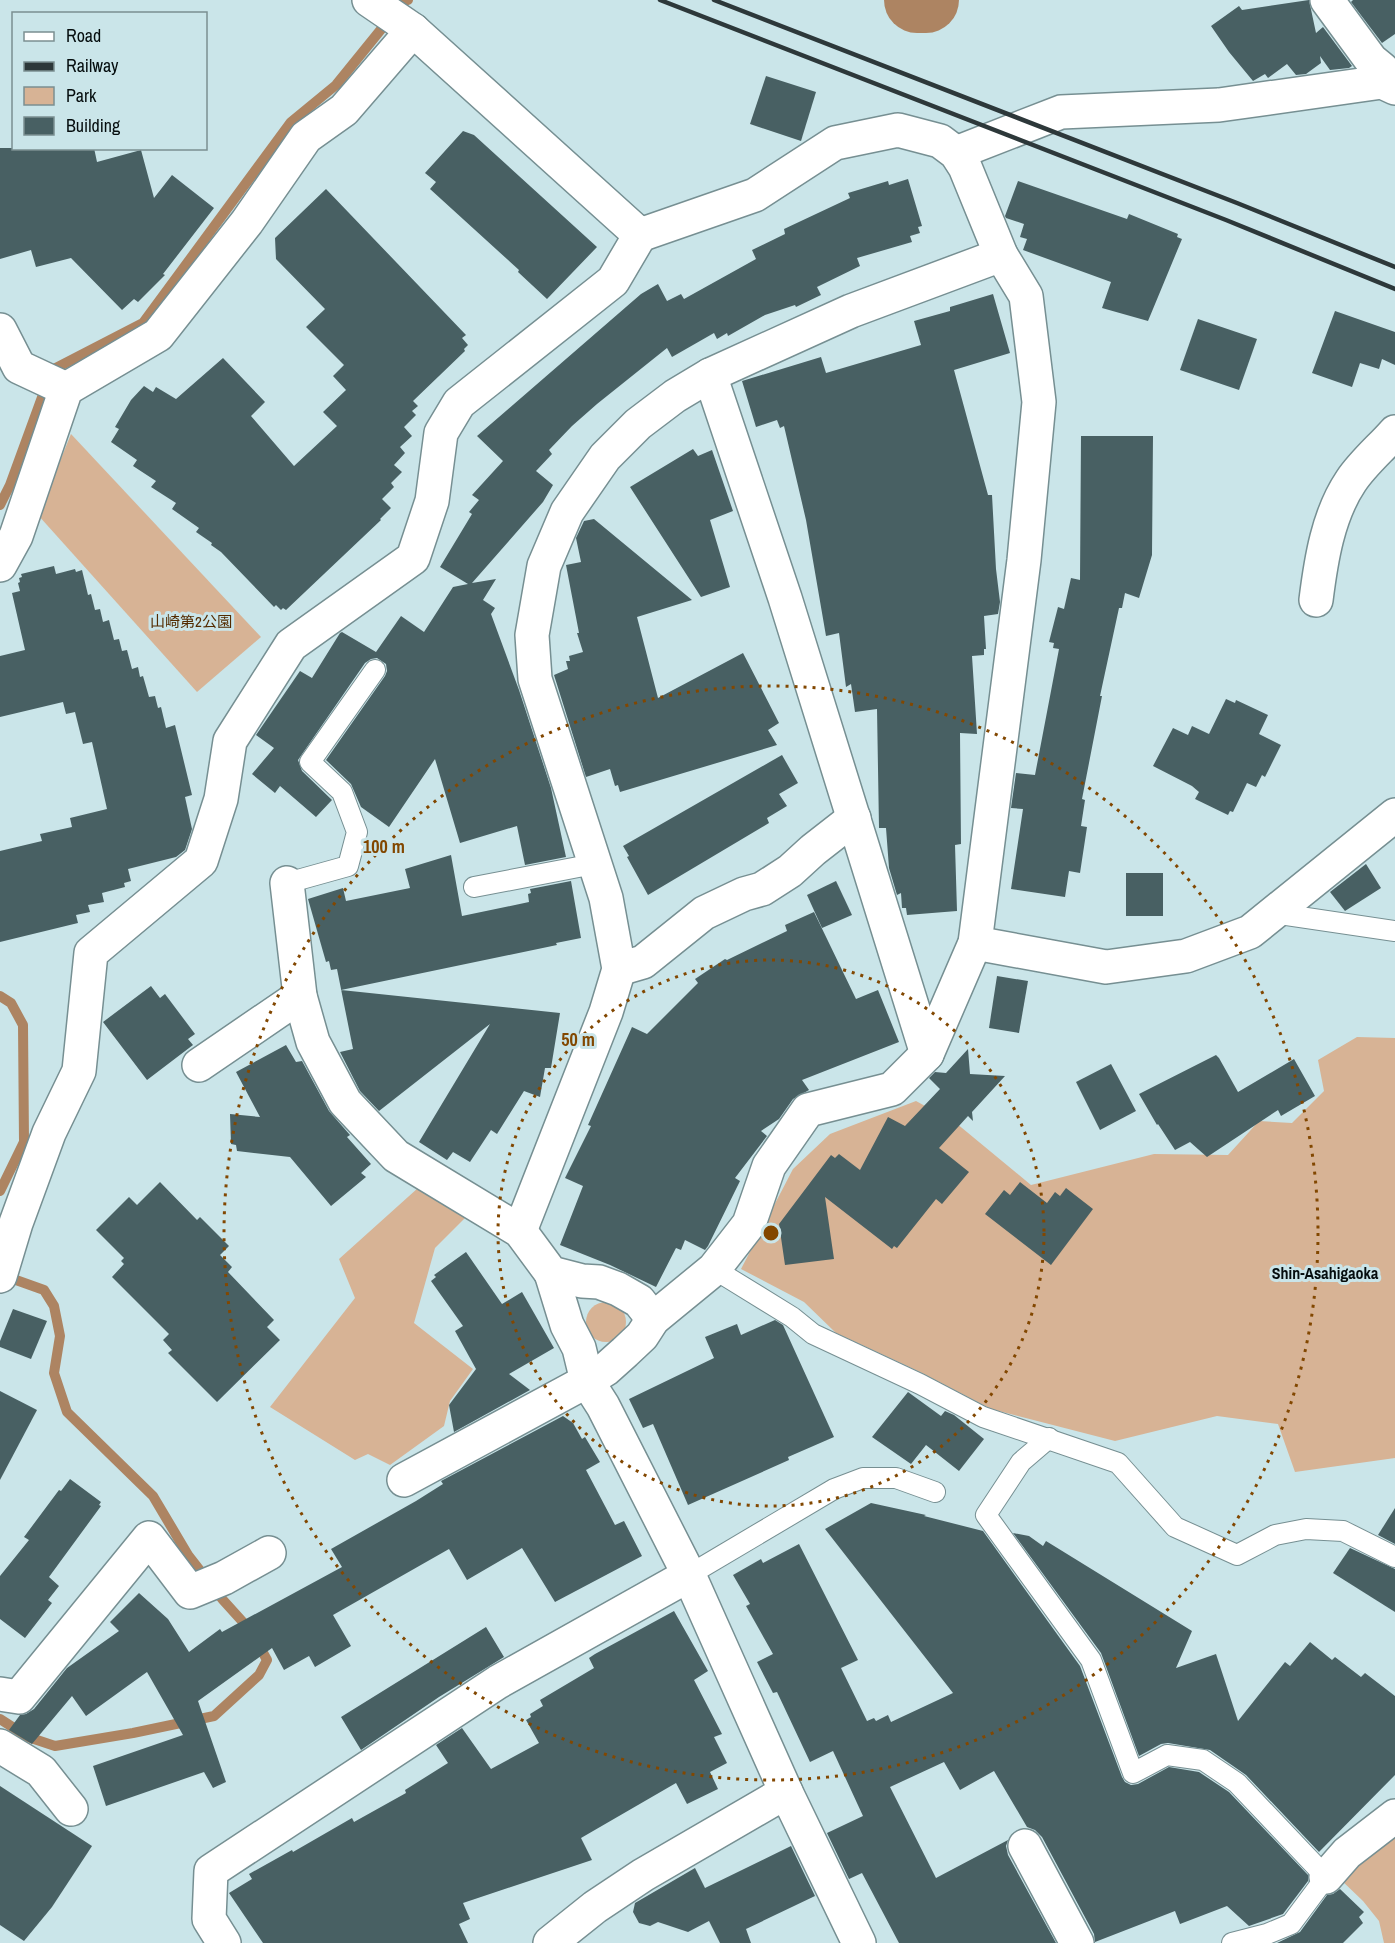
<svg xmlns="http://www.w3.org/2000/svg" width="1395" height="1943" font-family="'Archivo Narrow','Noto Sans JP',sans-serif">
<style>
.green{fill:#d7b395}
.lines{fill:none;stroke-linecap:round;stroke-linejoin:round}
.stream{stroke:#ad8462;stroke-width:10}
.river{stroke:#ad8462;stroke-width:66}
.building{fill:#486063}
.service-casing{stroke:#768f92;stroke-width:22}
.minor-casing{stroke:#768f92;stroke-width:36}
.service{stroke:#fff;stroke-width:20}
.minor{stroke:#fff;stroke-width:33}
.rail{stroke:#2d383a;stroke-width:4.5}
.ring{fill:none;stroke:#824700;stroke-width:3;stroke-dasharray:3 6}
.labels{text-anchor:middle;stroke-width:6;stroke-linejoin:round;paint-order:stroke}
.park-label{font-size:15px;fill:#532b00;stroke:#cae5e9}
.neighbourhood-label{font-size:16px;font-weight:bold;fill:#050d0e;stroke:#cae5e9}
.centre{fill:#824700;stroke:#cae5e9;stroke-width:3}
.ring-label{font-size:18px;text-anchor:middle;font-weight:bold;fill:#824700;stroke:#cae5e9;stroke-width:6;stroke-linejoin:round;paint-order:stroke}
</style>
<rect width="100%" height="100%" fill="#cae5e9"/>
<!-- green -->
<g class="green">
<polygon points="71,434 261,637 197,692 38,515"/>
<polygon points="1357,1037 1395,1038 1395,1458 1295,1472 1278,1424 1217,1416 1115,1441 991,1409 920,1372 836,1333 804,1302 741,1269 793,1169 830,1134 916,1101 956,1123 1031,1185 1154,1154 1228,1155 1259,1121 1292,1123 1324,1091 1318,1060"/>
<polygon points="418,1188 466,1217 435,1248 414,1323 473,1369 450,1401 444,1426 390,1465 368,1454 355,1460 270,1407 355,1298 339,1259"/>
<circle cx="606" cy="1322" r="20"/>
<polygon points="1395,1828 1395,1943 1384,1943 1379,1921 1363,1901 1339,1878"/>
</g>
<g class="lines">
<!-- stream -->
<g class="stream">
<polyline points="0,505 10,485 52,370 143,323 291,122 336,85 404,1 408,0"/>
<polyline points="0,996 11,1003 23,1025 24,1142 0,1191"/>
<polyline points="0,1719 28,1737 55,1746 133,1733 214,1716 259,1675 267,1660 251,1631 223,1600 188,1555 153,1496 67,1412 54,1373 60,1336 54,1306 44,1290 16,1280 8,1270"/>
</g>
<!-- river -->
<polyline class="river" points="917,0 926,0"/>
</g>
<!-- building -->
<g class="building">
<polygon points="1309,0 1316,33 1323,27 1352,66 1349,68 1330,70 1320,56 1321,63 1306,74 1296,75 1287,64 1268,78 1265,74 1253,81 1229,52 1211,26 1239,6 1242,10"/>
<polygon points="1353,0 1395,0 1395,34 1382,43 1351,2"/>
<polygon points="766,76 816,92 801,141 750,124"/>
<polygon points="463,131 474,135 597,247 547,299 518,272 519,270 430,189 436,182 425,173"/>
<polygon points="0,148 94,148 97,162 141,150 154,198 172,175 214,208 163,274 165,275 138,302 134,299 122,310 71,258 36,267 31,250 0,259"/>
<polygon points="908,179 922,226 918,227 920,233 910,236 912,242 857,258 860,266 817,287 821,295 796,307 795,305 765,315 728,336 727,333 717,339 714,333 672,357 667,348 597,404 572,426 549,450 552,454 536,471 553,485 543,502 472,583 496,579 483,600 495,608 491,614 519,690 551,788 566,857 525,865 517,826 460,843 435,759 389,827 361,807 351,784 326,760 385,676 387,671 386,664 377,658 371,659 365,663 298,760 302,771 332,800 316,817 280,786 275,793 252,774 274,748 256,735 300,671 312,678 340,633 342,632 376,652 401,616 424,632 453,587 468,584 440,567 472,514 469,512 479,500 472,495 503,461 477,436 641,294 658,284 667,301 681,294 684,299 756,259 752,250 785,234 784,229 850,198 848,193 888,181 889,185"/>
<polygon points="1018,181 1127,219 1129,214 1178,234 1177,237 1182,239 1148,321 1102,308 1111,282 1023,250 1027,239 1020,237 1024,224 1006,218 1005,216"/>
<polygon points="326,189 466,335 462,338 468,345 464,349 465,351 413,401 418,406 412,411 416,415 404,427 412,436 400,447 405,453 394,465 402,472 391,483 394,487 382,499 391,508 380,519 381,520 286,610 283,608 281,610 276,605 274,607 221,552 211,545 212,543 196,532 199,528 172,509 176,503 151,487 156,481 133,466 137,460 111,442 119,429 115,427 131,400 144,386 153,392 156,387 176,399 223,358 265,402 251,416 294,466 337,426 323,412 346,390 333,376 344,365 306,327 325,309 276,259 275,238"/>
<polygon points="993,294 1010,353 954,370 988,495 992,495 996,569 1000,602 998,614 984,616 986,649 984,649 984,655 972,656 977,734 960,733 961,844 955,845 957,911 907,915 906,908 902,908 901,893 897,895 889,868 886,828 879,828 877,709 855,712 851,684 846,687 839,633 826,636 806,520 784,426 780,428 777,420 756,427 742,381 821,357 826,373 921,345 914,321 950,311 950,307"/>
<polygon points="1335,311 1395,332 1395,365 1382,359 1379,369 1360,363 1352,387 1312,373"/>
<polygon points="1198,319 1257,339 1239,390 1180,370"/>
<polygon points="1081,436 1153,436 1152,555 1139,598 1125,593 1122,608 1119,608 1100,696 1102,696 1082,799 1085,800 1081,826 1087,827 1080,873 1069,871 1065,897 1011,889 1023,809 1011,808 1016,773 1035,775 1059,649 1053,648 1054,643 1049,642 1058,607 1064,609 1071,578 1080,580"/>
<polygon points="693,449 698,456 712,450 733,511 710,520 730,587 701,597 630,487"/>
<polygon points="594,519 692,600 637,617 658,698 743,653 779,723 768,730 777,745 620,792 618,785 615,786 610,769 586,777 554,675 568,669 566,661 570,661 569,656 583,652 577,633 579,633 566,565 581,562 576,538 584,521"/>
<polygon points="54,566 56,574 75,569 76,572 82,570 88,595 91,594 95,610 100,609 103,622 109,620 114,640 119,639 122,651 127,650 132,669 138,667 140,677 143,676 149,697 155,696 158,708 161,707 166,728 175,725 192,795 185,797 192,829 185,850 176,857 128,869 131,881 124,883 125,887 102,893 104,902 88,905 90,912 76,915 78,923 0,942 0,851 42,841 40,834 72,827 70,818 107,809 92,742 83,744 75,712 66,714 63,702 0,717 0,656 25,650 12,593 20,591 18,583 20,582 19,578 22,577 21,574"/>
<polygon points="1226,699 1235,703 1236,700 1268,715 1259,734 1281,745 1265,777 1262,775 1256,787 1247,783 1233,812 1230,811 1228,815 1195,799 1199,792 1192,786 1153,766 1173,728 1188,735 1192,726 1209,734"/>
<polygon points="782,755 798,783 779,794 787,806 767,818 769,823 648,895 627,857 629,856 623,846"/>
<polygon points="451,855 462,916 529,902 528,894 531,893 530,889 571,881 581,938 556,943 557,945 341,990 560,1013 551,1068 545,1068 540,1097 524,1091 497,1134 491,1130 470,1162 453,1152 447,1160 419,1142 490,1024 379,1111 360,1091 340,1052 353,1049 337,969 331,970 329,961 326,962 308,899 343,888 346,901 410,888 405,869"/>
<polygon points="1366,864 1381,888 1345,911 1330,892"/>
<rect x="1126" y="873" width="37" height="43"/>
<polygon points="836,881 852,915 822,928 807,895"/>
<polygon points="814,912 856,999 878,990 899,1042 802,1080 809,1090 793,1099 779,1119 761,1131 767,1136 735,1178 740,1181 708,1246 705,1250 685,1240 681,1250 676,1248 656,1287 610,1265 560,1245 583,1186 565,1178 591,1126 588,1125 632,1027 647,1034 698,983 695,979 725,959 727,960 787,931 785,925"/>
<polygon points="997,976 1028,981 1019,1033 989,1028"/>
<polygon points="151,986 160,998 165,994 195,1034 188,1039 193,1045 147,1080 103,1022"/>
<polygon points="286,1045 296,1062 302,1061 329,1111 350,1135 347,1137 371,1164 361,1173 366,1177 331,1206 290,1157 237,1151 236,1145 231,1144 230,1114 260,1117 236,1072"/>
<polygon points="968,1049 970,1074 1005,1076 972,1112 973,1121 968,1116 939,1148 969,1172 942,1204 936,1199 897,1248 894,1246 892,1249 825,1197 834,1259 785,1265 779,1224 831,1155 835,1158 839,1154 860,1170 888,1117 905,1126 940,1089 929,1078 935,1072 946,1073"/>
<polygon points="1216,1055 1219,1058 1238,1092 1294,1059 1315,1096 1281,1116 1278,1110 1207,1157 1190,1142 1175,1150 1158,1124 1157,1125 1139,1094"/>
<polygon points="1111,1064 1136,1111 1100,1130 1076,1082"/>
<polygon points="160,1182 197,1220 200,1217 229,1246 220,1255 232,1267 228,1272 274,1320 267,1327 280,1340 217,1402 168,1353 172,1350 163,1340 169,1334 112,1277 124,1264 121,1261 124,1258 96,1230 129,1197 137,1205"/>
<polygon points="1020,1182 1047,1203 1055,1192 1060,1196 1066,1188 1093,1209 1051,1265 985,1214 1004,1190 1010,1195"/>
<polygon points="466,1252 502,1304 522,1292 554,1348 509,1374 530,1390 454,1432 449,1405 476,1369 455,1331 463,1326 431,1281 436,1277 434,1275"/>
<polygon points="13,1309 47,1321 31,1359 0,1347 0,1341"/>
<polygon points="775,1320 783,1325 834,1437 788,1457 789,1460 688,1505 653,1424 643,1428 629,1399 714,1358 705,1337 737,1324 741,1335"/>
<polygon points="0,1391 37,1410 0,1480"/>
<polygon points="908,1392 941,1416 945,1411 954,1415 984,1439 959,1471 926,1445 911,1464 872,1437"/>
<polygon points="563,1416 573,1423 582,1439 585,1437 600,1462 586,1470 615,1525 624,1521 642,1556 555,1602 522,1548 467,1580 449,1549 333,1615 351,1646 315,1667 309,1656 284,1670 272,1648 198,1701 226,1782 213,1788 204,1772 106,1806 93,1766 183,1735 147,1672 86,1716 72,1696 32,1744 9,1730 20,1715 26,1714 34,1709 67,1668 119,1631 110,1622 139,1593 168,1619 189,1652 220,1629 222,1632 342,1567 331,1549 416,1501 443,1484 441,1481"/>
<polygon points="70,1479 101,1502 99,1505 101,1506 49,1577 59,1586 48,1600 52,1603 25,1638 0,1619 0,1576 29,1540 24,1537 59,1490 61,1491"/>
<polygon points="871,1503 926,1515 924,1516 983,1531 1080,1666 1122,1777 1125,1782 1131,1785 1138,1784 1169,1767 1199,1772 1229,1792 1308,1875 1308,1881 1283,1914 1249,1926 1227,1906 1180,1924 1175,1911 1095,1942 1094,1934 1042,1837 1035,1830 1027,1827 994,1771 960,1790 944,1762 890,1787 936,1878 1008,1840 1006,1846 1008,1855 1056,1943 899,1943 862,1873 849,1879 827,1833 863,1816 833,1751 810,1762 777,1692 773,1693 757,1662 773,1654 746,1606 750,1604 733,1575 761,1559 763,1563 799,1544 858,1660 841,1668 867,1721 874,1718 876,1721 888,1715 891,1722 953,1693 825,1529"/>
<polygon points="1395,1508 1395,1544 1378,1535"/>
<polygon points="1013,1533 1029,1536 1043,1546 1046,1541 1192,1631 1176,1668 1216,1654 1238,1721 1285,1662 1290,1666 1310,1642 1332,1660 1335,1657 1361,1677 1365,1673 1395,1696 1395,1775 1319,1852 1246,1775 1210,1750 1168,1743 1161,1744 1139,1756 1101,1653"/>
<polygon points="1350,1548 1395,1569 1395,1612 1333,1573"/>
<polygon points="674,1611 708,1671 694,1680 722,1734 714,1737 727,1763 710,1772 718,1789 687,1804 676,1783 581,1838 592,1860 463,1903 470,1919 459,1924 468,1943 263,1943 229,1893 252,1879 249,1874 292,1850 293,1852 352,1818 354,1822 406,1793 405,1790 448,1763 436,1745 462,1728 491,1769 539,1743 526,1720 531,1717 530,1714 543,1706 540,1700 594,1668 589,1658 595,1654"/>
<polygon points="486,1627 504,1657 439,1697 361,1750 341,1717"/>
<polygon points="0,1786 92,1846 52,1907 24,1941 0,1925"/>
<polygon points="791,1846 815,1896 746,1929 751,1943 720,1943 709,1921 688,1932 658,1922 650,1926 639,1923 633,1912 635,1903 695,1868 705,1888"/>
<polygon points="1340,1889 1364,1912 1359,1917 1363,1923 1343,1943 1277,1943 1300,1932 1327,1895 1333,1894"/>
</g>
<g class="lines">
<!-- service casing -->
<g class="service-casing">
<g id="service">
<polyline points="287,883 348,866 357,832 342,792 310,762 375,670"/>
<polyline points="474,887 594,864"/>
<polyline points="1273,913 1395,931"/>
<polyline points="714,1269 792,1317 813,1334 920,1384 983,1417 1118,1463 1175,1527 1237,1555 1275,1535 1306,1529 1343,1531 1395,1557"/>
<polyline points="1049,1438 1021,1462 986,1515 1091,1660 1133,1773 1167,1755 1203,1760 1237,1783 1326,1877 1291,1924 1267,1934 1232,1943"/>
<polyline points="689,1575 834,1489 863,1478 896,1478 935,1492"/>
</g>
</g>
<!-- minor casing -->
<g class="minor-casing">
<g id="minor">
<polyline points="369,0 413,30 640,235 755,195 835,143 898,130 940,141 956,153 965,167 1001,255 1026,296 1039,402 1024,560 975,943 927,1054 892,1089 808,1110 769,1166 749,1224 714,1269 653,1319 642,1336 625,1352 606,1369 587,1381 404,1480"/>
<polyline points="1327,0 1371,60 1382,69"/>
<polyline points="956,153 1061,112 1219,105 1382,82 1395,88"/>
<polyline points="0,330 19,367 66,389"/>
<polyline points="710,375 785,598 927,1054"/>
<polyline points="0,565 16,536 66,389 158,335 247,222 306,137 344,110 413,30"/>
<path d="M1316,600C1321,560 1328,515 1351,481C1363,463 1381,448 1395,432"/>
<polyline points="287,883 300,996 313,1042 345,1102 396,1156 520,1231 551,1273 582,1281 599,1282 618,1289 639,1301 653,1319"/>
<polyline points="975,943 1106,967 1186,956 1250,932 1395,815"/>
<polyline points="619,969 643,962 704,913 744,894 762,889 790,871 813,850 854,818"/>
<polyline points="199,1065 300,996"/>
<polyline points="520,1231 606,1012 619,969 606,898 535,679 532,635 544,566 567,512 605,457 638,424 675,396 710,375 851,311 1001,255"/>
<polyline points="551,1273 567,1325 579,1348 587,1381 603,1406 689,1575 786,1792 859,1943"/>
<polyline points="0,1276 16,1223 49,1133 79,1071 91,953 201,861 221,799 230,741 291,645 413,558 432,501 441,433 459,403 613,281 640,235"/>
<polyline points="0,1694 19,1697 149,1538 190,1592 224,1578 269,1553"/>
<polyline points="0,1746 41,1771 71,1809"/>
<polyline points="1025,1846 1077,1943"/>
<polyline points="1326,1877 1347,1853 1395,1816"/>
<polyline points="224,1943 209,1919 211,1871 498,1682 689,1575"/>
<polyline points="550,1943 595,1907 643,1875 786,1792"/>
</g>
</g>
<!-- service -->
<use href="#service" class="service"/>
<!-- minor -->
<use href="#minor" class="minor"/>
<!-- rail -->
<g class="rail">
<polyline points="660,0 1226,220 1395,289"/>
<polyline points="714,0 1237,203 1395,267"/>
</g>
</g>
<!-- distance rings -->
<g class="ring">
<circle cx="771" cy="1233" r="273"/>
<circle cx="771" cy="1233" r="547"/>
</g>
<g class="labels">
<!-- park labels -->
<g class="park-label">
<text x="191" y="627">山崎第2公園</text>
</g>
<!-- neighbourhood labels -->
<g class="neighbourhood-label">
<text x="1325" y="1279">Shin-Asahigaoka</text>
</g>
</g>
<circle cx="771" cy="1233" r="9" class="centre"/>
<g class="ring-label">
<text x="384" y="853">100 m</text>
<text x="578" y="1046">50 m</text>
</g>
<!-- legend -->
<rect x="12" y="12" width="195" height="138" fill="#cae5e9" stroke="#7b8f91" stroke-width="1.5"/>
<rect x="24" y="32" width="30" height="9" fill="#ffffff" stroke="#7b8f91" stroke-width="1.5"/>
<text x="66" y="42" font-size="18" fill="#050d0e">Road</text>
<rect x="24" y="62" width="30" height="9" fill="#2d383a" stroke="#7b8f91" stroke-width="1.5"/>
<text x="66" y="72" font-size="18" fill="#050d0e">Railway</text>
<rect x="24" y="87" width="30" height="18" fill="#d7b395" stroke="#7b8f91" stroke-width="1.5"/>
<text x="66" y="102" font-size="18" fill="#050d0e">Park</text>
<rect x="24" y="117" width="30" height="18" fill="#486063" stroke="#7b8f91" stroke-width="1.5"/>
<text x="66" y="132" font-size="18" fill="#050d0e">Building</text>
</svg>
